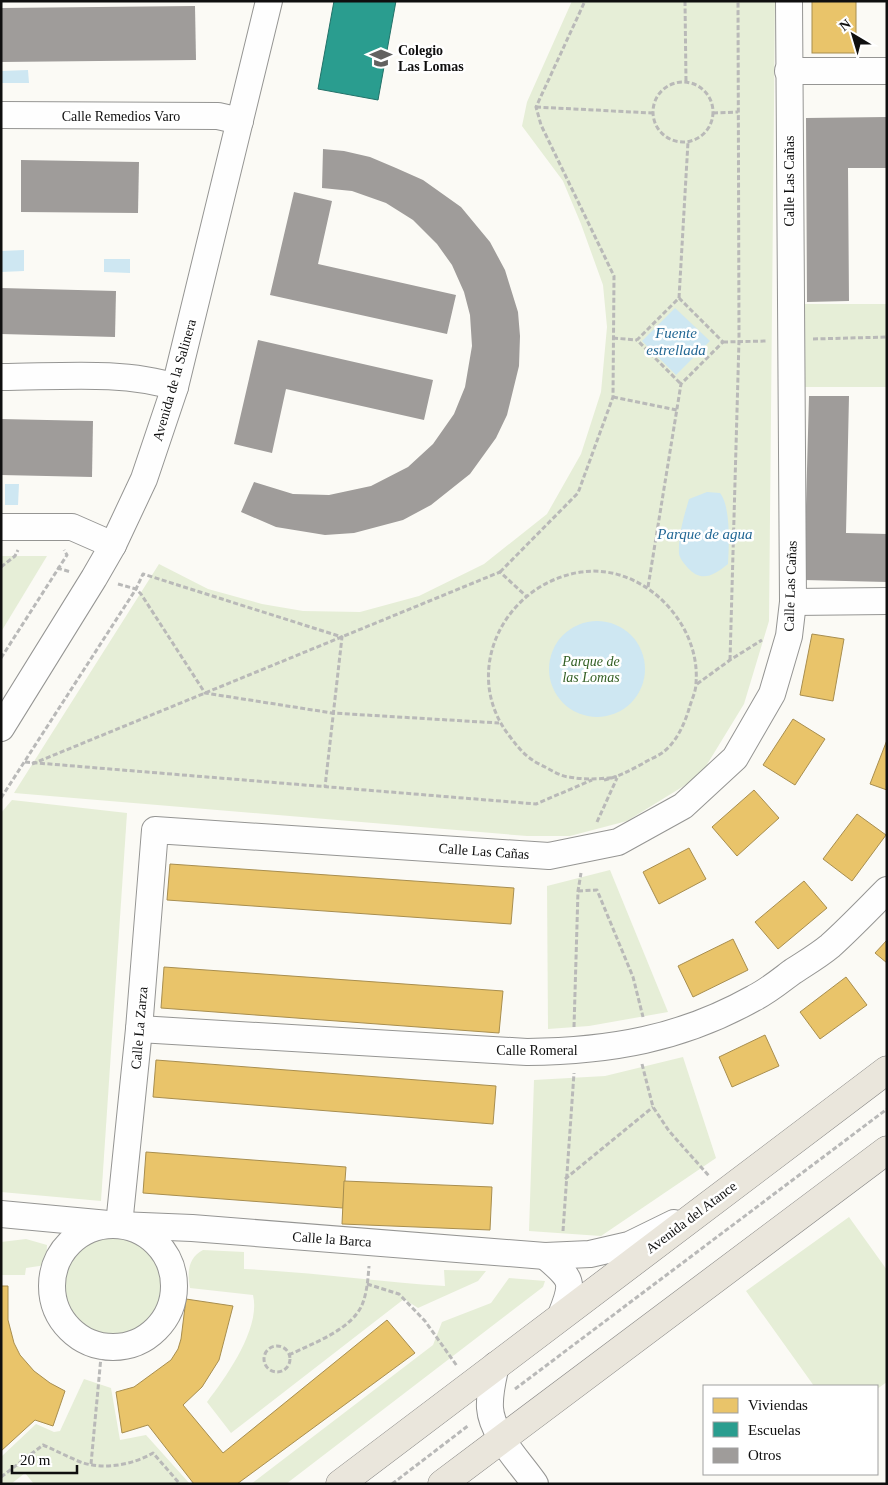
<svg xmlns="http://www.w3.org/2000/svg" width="888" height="1485" font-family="Georgia,serif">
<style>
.green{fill:#e6eed7}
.water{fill:#cee7f2}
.homes{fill:#e9c46a;stroke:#a88e4f}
.schools{fill:#2a9d8f;stroke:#227269}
.building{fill:#9f9c9a}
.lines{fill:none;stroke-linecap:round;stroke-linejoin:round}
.minor-casing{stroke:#959593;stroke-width:28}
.major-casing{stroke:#838280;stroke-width:29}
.path{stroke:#b9b9b8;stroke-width:3;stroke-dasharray:5 2.5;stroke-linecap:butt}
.minor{stroke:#fefefe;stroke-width:26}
.major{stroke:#eae6dc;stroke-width:28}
.labels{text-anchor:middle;stroke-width:5;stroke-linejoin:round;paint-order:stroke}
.poi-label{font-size:14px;font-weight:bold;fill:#0f0f0f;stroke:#fff;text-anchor:start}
.street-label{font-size:14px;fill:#0f0f0f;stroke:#fff}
.park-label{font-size:14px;font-style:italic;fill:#346025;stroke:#fff}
.water-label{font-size:15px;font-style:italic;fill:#246895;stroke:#fff}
</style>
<rect width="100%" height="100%" fill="#fbfaf5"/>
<!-- green -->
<g class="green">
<polygon points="572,1 775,1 769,621 744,704 700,776 627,821 570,836 527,836 14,793 159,564 208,589 262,604 303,611 360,612 419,596 484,564 547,514 581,454 601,392 607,327 603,285 581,224 563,181 522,126 527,102"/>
<rect x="793" y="304" width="94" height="83"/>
<polygon points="1,556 47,556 1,632"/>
<polygon points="12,800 127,813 101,1201 1,1192 1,813"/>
<polygon points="610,870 668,1012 589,1026 548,1029 547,886"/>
<polygon points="683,1057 716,1158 601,1236 529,1231 534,1080 605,1076"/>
<polygon points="849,1217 887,1270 887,1382 877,1389 877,1386 814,1386 746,1291"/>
<circle cx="114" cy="1285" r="50"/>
<polygon points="26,1239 47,1245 46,1265 26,1268 25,1275 1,1275 1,1242"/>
<path d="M203,1250L244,1252V1269C311,1272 378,1282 445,1286L444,1270L486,1271L478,1281L418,1308L404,1299L231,1433L207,1402C227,1376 261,1328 253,1295L190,1288C187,1272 188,1258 203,1250Z"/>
<polygon points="509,1278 545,1281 543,1287 286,1484 251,1484 433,1345 442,1322 491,1303"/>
<polygon points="84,1379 111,1388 120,1440 146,1435 190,1484 34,1484 25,1473 11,1484 1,1484 1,1457 36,1424 54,1432 60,1431"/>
</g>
<!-- water -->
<g class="water">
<polygon points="28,70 29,83 1,83 1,71"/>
<polygon points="24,250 24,271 1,272 1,251"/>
<polygon points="104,259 130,259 130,273 104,272"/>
<polygon points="675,308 710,341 676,375 642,341"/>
<polygon points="5,484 19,484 18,505 5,505"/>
<path d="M707,492L720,493C731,506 729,547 728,564C713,576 701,583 687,567C684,563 680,559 679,554C678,536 684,516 689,499Z"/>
<circle cx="597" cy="669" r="48"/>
</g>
<!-- homes -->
<g class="homes">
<rect x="812" y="1" width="44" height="52"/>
<polygon points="812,634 844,639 833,701 800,695"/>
<polygon points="793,719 825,739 795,785 763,765"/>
<polygon points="887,740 887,790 870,784"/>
<polygon points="754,790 779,818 737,856 712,827"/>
<polygon points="857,814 886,835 852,881 823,859"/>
<polygon points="689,848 706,879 659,904 643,872"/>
<polygon points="170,864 514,888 511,924 167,900"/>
<polygon points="804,881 827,908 778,949 755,922"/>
<polygon points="733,939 748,970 693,997 678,966"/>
<polygon points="887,940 887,963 875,953"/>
<polygon points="164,967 503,991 499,1033 161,1008"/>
<polygon points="846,977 867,1005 820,1039 800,1012"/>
<polygon points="765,1035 779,1066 732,1087 719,1057"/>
<polygon points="156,1060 496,1086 493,1124 153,1097"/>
<polygon points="146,1152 346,1167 343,1208 143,1193"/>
<polygon points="344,1181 492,1187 490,1230 342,1224"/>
<polygon points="1,1286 8,1286 8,1320 14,1343 20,1355 34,1371 50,1383 65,1391 53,1426 35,1420 1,1451"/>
<polygon points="186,1299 233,1306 219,1360 202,1387 183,1405 223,1453 387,1320 415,1353 237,1484 194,1484 148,1425 122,1433 116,1392 134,1387 171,1360 178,1349 181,1339"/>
</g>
<!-- schools -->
<polygon class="schools" points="334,1 396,1 378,100 318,89"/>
<!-- building -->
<g class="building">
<polygon points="195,6 196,60 1,62 1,8"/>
<polygon points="887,117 887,168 848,168 849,301 807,302 806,118"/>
<polygon points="323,149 344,151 370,157 396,168 423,180 461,207 490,242 505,270 518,312 520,336 519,366 507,415 496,438 470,474 431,505 403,520 354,533 325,535 276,527 241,512 254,482 293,494 329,495 371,486 408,467 433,444 454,414 465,387 472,346 470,315 464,292 452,265 437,244 413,220 386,203 352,191 322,188"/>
<polygon points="21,160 139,162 138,213 21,212"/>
<polygon points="294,192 332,201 318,264 456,295 447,334 270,295"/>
<polygon points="1,288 116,291 115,337 1,334"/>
<polygon points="258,340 433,380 424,420 286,389 272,453 234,444"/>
<polygon points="809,396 849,396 846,533 887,534 887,582 804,580"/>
<polygon points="1,419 93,421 92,477 1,475"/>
</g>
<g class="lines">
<!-- minor casing -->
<g class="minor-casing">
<g id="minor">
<polyline points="788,71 887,71"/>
<polyline points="1,115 218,116 240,121"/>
<path d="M1,377C56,377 123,370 175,387"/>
<polyline points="1,527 72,527 113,545"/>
<polyline points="793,602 887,601"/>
<polyline points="1,728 94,578 113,545 144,479 175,387 269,1"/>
<path d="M139,1029L527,1052C610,1051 681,1039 754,998C768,991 780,981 792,972C804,964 818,956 830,946C849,929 868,909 887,890"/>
<polyline points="1,1214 119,1225 192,1228 545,1256 590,1254 629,1245 674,1223"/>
<polyline points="119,1225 139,1029 155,830 549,856 618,842 683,806 735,758 772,694 789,636 793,602 789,1"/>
<circle cx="113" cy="1286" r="61"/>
<path d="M545,1256C572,1279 575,1281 561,1315"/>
<path d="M496,1365C493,1379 489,1393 490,1408C492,1435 520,1462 535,1484"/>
</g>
</g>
<!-- major casing -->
<g class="major-casing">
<g id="major">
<polyline points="340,1484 887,1070"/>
<polyline points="442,1484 887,1150"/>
</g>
</g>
<!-- path -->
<g class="path">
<polyline points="685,1 686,82"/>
<circle cx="683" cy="112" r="30"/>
<polyline points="536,107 652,113"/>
<polyline points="713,113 738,112"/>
<polyline points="679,298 688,142"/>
<polyline points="613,338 637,340"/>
<polyline points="813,339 887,337"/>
<polyline points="723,342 767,341"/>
<polyline points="613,397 677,410"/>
<polyline points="1,567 15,556 18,550"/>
<polyline points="57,568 71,572"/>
<polyline points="500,572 578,493 613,397 614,276 541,125 536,107 585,1"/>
<polyline points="118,584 136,589 141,594 205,693 332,713 499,723"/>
<polyline points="648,587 681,384 723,342 679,298 637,340 681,384"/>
<polyline points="1,658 67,555 64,550"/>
<polyline points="730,660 739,340 738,1"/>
<polyline points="697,684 730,660 762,640"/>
<polyline points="25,762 536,804 592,780"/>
<polyline points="32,764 500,572 526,596"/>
<path d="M604,780C618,777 629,771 642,764C648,760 656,757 662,753C676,743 684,725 689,709C691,701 696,692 696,683C701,623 643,563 581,572C503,584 459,674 511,738C520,750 527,758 541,765C550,769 559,776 569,777C585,780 601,779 617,777"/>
<polyline points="1,798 136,589 143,574 342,637 325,787"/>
<polyline points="597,822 617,778"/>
<polyline points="578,891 597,890 633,977 643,1017"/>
<polyline points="574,1027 578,891 581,873"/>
<polyline points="642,1064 653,1107 669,1131 709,1176"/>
<polyline points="565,1179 653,1107"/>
<polyline points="563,1231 574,1073"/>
<polyline points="367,1284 399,1294 425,1321 457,1366"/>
<circle cx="277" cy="1359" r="13"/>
<path d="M289,1355C313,1343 351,1330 362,1305C367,1293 368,1279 369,1266"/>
<polyline points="515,1389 887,1109"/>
<polyline points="91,1464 102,1346"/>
<path d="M1,1477L43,1445C55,1450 66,1456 78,1461C102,1471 132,1465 153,1453L180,1484"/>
<polyline points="392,1484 469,1425"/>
</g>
<!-- minor -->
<use href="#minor" class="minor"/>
<!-- major -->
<use href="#major" class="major"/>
</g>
<!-- icons -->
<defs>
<g id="school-bare" transform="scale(1.725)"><path d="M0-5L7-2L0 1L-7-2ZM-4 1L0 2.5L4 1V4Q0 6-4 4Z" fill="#626160" stroke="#fff" stroke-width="2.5" paint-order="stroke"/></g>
</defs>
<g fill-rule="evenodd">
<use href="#school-bare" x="381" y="58"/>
</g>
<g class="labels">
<!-- poi labels -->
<g class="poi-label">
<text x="398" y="55">Colegio<tspan x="398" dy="16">Las Lomas</tspan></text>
</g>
<!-- street labels -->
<g class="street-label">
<text x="121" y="121">Calle Remedios Varo</text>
<text transform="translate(789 181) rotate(-90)" y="5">Calle Las Cañas</text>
<text transform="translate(174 380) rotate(-74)" y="5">Avenida de la Salinera</text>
<text transform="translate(790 586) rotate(-88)" y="5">Calle Las Cañas</text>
<text transform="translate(484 851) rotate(4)" y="5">Calle Las Cañas</text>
<text transform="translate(139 1028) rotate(-85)" y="5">Calle La Zarza</text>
<text x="537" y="1055">Calle Romeral</text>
<text transform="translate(691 1217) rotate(-37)" y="5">Avenida del Atance</text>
<text transform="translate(332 1239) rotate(4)" y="5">Calle la Barca</text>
</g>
<!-- park labels -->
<g class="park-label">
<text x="591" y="666">Parque de<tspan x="591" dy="16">las Lomas</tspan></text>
</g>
<!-- water labels -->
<g class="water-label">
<text x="676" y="338">Fuente<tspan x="676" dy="17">estrellada</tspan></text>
<text x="705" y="539">Parque de agua</text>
</g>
</g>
<!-- border -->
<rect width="888" height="1485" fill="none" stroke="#0f0f0f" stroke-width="5"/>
<!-- legend -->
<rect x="703" y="1385" width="175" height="90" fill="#ffffff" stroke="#9f9f9f"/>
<rect x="713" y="1398" width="25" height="15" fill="#e9c46a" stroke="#9f9f9f"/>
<text x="748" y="1410" font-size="15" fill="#0f0f0f">Viviendas</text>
<rect x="713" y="1422" width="25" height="15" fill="#2a9d8f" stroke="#9f9f9f"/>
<text x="748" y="1435" font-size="15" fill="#0f0f0f">Escuelas</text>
<rect x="713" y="1448" width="25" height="15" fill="#9f9c9a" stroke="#9f9f9f"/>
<text x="748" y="1460" font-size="15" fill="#0f0f0f">Otros</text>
<!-- north arrow -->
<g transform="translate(853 35) rotate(322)" stroke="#ffffff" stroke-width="4" paint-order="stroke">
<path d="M0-4L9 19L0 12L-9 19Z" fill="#0f0f0f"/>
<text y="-8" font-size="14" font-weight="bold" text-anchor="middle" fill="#0f0f0f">N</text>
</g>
<!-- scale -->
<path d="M12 1465v8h65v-8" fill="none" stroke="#0f0f0f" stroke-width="2.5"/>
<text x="20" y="1465" font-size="15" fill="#0f0f0f" stroke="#ffffff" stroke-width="4" paint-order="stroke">20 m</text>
</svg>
